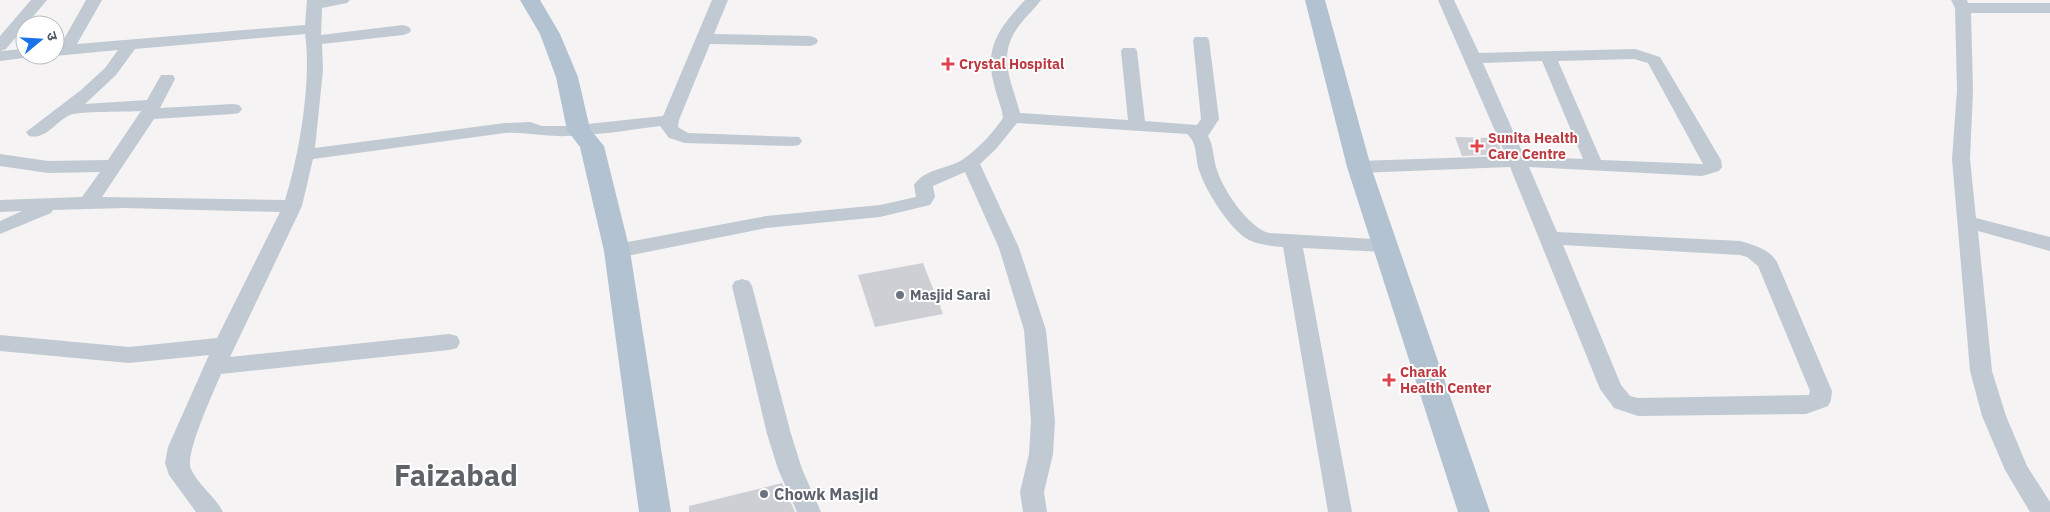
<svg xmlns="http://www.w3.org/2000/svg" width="2050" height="512" font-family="'IBM Plex Sans','Noto Sans Devanagari',sans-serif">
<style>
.building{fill:#cdcfd5}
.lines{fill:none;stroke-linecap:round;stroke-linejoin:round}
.minor{fill:#c1cad2;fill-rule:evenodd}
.major{fill:#b3c2d1;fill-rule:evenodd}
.health-dot{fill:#e0444e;stroke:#fff;stroke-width:2}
.worship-dot{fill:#6b7280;stroke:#fff;stroke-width:2}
.labels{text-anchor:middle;stroke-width:4;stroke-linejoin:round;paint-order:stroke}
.health-label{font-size:14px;font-weight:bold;fill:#be3a42;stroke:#fff;text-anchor:start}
.worship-label{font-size:14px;font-weight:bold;fill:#5b616d;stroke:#fff;text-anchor:start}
.near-worship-label{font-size:16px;font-weight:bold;fill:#5b616d;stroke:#fff;text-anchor:start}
.near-town-label{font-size:29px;font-weight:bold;fill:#5f6368;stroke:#fff}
</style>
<rect width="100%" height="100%" fill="#f5f3f3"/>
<!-- building -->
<g class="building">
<polygon points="1455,137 1496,138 1503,154 1462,156"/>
<polygon points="923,263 943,314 875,327 858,275"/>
<polygon points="782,483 795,512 689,512 689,506"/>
</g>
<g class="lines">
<!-- minor -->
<g class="minor">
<polygon points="31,0 47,0 6,49 0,51 0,36"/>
<path d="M86,0H102L77,44L305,25L307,0H350L347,3L322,8L321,35L403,25L409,27L411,30L409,33L403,35L322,44L323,70L315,148L505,123L530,122L542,126H569L663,116L712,0H728L714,34L810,36L816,38L818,41L816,44L810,46L710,44L679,120L678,127L688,133L799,137L802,141L799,145L793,146L685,143L669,138L660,126C630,130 598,135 567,136C546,137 526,132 505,133L313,159L302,206L230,357L449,334L457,336L460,342L457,348L449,350L221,374C214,391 184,455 191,469C198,485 215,496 223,512H196L169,475L165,463L168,447L209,355L129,363L0,351V335L129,347L217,338L280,212L124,208L53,210L51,213L0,234V221L22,211L0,212V200L82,197L100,172L48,173L0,166V154L48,161L108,160L141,111C128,112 79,111 70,115C55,122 46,140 29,136L26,132L81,90L105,68L118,50L55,56L52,55H55V46H60ZM305,34C312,80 299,156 285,200L102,197L154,119L233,114L239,113L242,109L239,105L233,104L160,108L175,79L173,75H161L147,100L85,104L116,75L135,49Z"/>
<path d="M1025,0H1041C1033,11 1023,19 1016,30C997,59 1013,84 1020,113L1128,120L1121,51L1123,48H1135L1137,51L1145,121L1197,125L1201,119L1193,40L1195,37H1207L1209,40L1219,119L1208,136C1214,146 1213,159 1217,170C1223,190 1249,228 1269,233L1391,240L1394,245L1391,250L1384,252L1303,248L1352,512H1328L1283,247C1272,246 1259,245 1249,240C1230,230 1205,190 1199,170C1195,158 1198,143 1187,134L1017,123L996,149L980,164L1019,248L1046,330L1055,421L1053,454L1044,492L1047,512H1023L1020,492L1029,454L1031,421L1024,330L999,248L965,172L933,186L935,197L930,205L880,217L766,228L617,258L610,256L607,251L610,246L617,244L766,216L880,205L916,197L914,185C924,169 947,169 962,160C978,149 992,134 1003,118C1002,107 997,98 995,88C983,48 999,28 1025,0Z"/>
<path d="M1438,0H1454L1479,53L1635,49L1660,57L1721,160L1722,167L1719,171L1702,176L1529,167L1557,232L1740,241C1754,245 1769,249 1777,262L1832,391L1831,400L1828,406L1806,414L1638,416L1614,408L1600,389L1510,167L1359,173L1353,171L1350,167L1353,163L1359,161L1506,156ZM1634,59L1648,63L1703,164L1601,160L1558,61ZM1542,61L1583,159L1524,156L1483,63ZM1563,245L1740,255L1747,257L1758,266L1810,391L1809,395L1638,398L1630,396L1621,385Z"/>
<polygon points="1951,0 1967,0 1968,3 2050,3 2050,13 1971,13 1973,90 1970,159 1976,218 2050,237 2050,251 1978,231 1992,371 2006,416 2027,466 2050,502 2050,512 2030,512 2005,470 1982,416 1970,371 1952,159 1957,90 1955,8"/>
<polygon points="25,49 25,55 32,55 31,57 0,61 0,51"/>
<polygon points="742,279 749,281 752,286 791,434 802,469 821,512 797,512 778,469 767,434 732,286 735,281"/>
</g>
<!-- major -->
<g class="major">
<polygon points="520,0 540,0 560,34 578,77 590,129 604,146 630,251 671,512 639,512 604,251 580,147 567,130 556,77 540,34"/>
<polygon points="1305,0 1325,0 1371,167 1490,512 1458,512 1347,167"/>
</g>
</g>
<!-- markers -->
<g class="health-dot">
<path d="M945.5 56.5h5v5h5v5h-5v5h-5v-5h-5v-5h5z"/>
<path d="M1474.5 138.5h5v5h5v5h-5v5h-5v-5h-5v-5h5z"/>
<path d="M1386.5 372.5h5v5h5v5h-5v5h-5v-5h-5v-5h5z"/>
</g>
<g class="worship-dot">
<circle cx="900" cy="295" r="5"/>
<circle cx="764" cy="494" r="5"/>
</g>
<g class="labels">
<!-- health labels -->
<g class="health-label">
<text x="959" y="69">Crystal Hospital</text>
<text x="1488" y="143">Sunita Health<tspan x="1488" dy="16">Care Centre</tspan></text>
<text x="1400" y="377">Charak<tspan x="1400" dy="16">Health Center</tspan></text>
</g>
<!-- worship labels -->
<g class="worship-label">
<text x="910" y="300">Masjid Sarai</text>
</g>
<!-- near-worship labels -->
<g class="near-worship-label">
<text x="774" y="500">Chowk Masjid</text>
</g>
<!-- near-town labels -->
<g class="near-town-label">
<text x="456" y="486">Faizabad</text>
</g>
</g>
<!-- north arrow -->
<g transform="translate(40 40) rotate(72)"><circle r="24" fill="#ffffff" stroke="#b7bbc0"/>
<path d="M0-4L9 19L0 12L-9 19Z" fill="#1a73e8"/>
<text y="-8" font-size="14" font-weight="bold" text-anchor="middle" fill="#4a5661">उ</text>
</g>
</svg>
